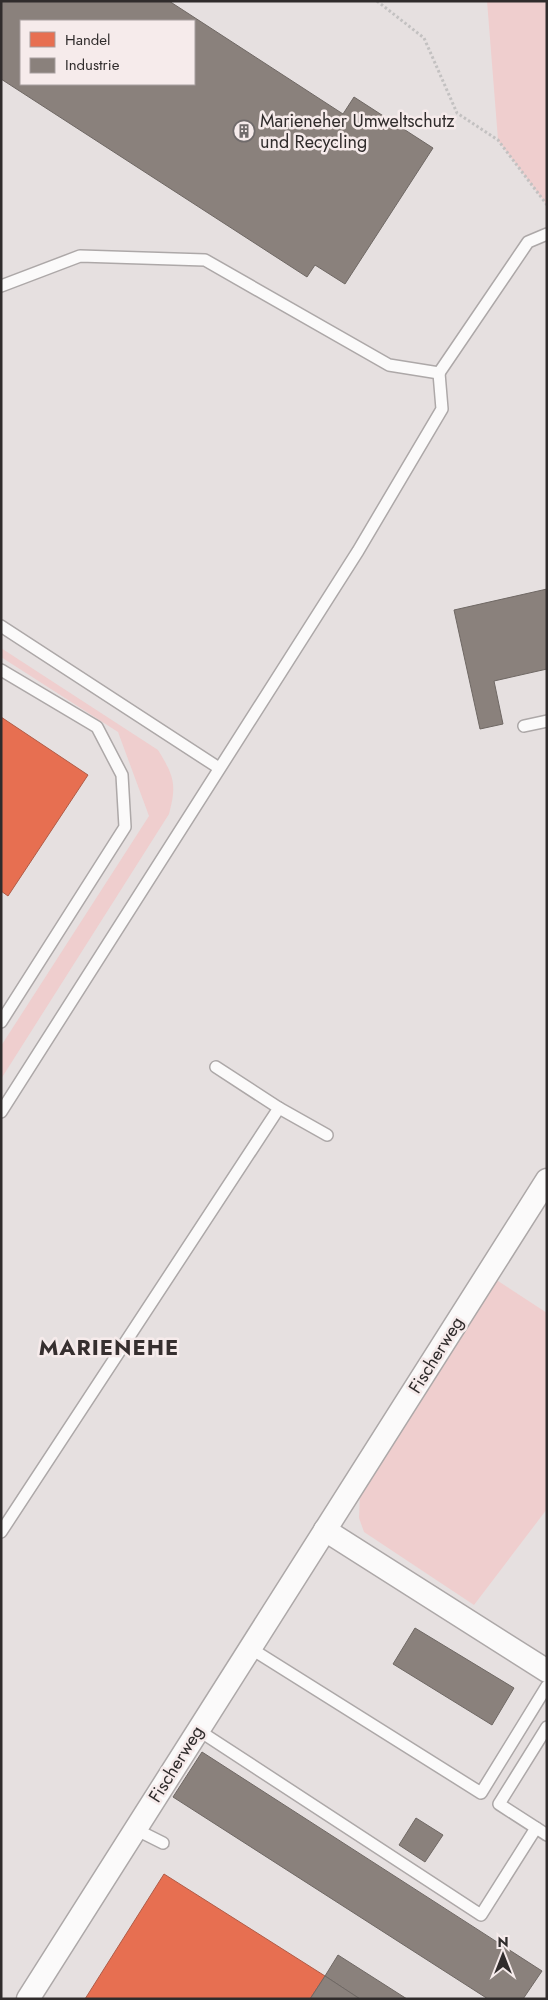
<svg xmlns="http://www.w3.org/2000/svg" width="548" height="2000" font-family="Jost,sans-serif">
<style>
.green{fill:#efcece}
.shops{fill:#e76f51;stroke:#b05b46}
.industry{fill:#8a817c;stroke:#6f6864;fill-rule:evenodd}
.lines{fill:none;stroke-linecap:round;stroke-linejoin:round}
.service-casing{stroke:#ada8a8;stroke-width:14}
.minor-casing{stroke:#ada8a8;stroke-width:25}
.path{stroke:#c3c1c1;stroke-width:3;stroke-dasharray:2.5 2.5;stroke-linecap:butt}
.service{stroke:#fbfafa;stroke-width:11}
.minor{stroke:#fbfafa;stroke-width:22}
.labels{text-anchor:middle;stroke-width:5;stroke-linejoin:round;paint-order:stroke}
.poi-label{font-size:18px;fill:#302c2c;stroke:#f6ebeb;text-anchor:start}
.street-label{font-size:18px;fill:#302c2c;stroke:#f6ebeb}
.district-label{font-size:22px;font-weight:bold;letter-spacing:1px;fill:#362f2f;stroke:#f6ebeb}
</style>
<rect width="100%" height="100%" fill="#e6e0e0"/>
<!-- green -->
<g class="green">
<polygon points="487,1 547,1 547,205 498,140"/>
<path d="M1,648L158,750C174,776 177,784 169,814L1,1079V1046L149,816L118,732L1,657Z"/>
<polygon points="495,1279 547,1313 547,1509 474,1605 364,1532 359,1518 360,1491"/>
</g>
<!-- shops -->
<g class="shops">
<polygon points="1,717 88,775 8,896 1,891"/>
<polygon points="164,1874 325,1976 310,1999 85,1999"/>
</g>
<!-- industry -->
<g class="industry">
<path d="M1,1H169L343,114L354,97L433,148L345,284L315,265L307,277L1,79ZM21,21H194V84H21Z"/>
<polygon points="547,589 547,669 494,681 503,724 480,729 454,610"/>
<polygon points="415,1628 514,1688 492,1725 393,1664"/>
<polygon points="202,1752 542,1971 523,1999 488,1999 173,1797"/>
<polygon points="416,1818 443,1835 425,1862 399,1845"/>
<polygon points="338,1955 407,1999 360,1999 325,1976"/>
<polygon points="325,1976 360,1999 310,1999"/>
</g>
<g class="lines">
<!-- service casing -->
<g class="service-casing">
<g id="service">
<polyline points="1,286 80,256 205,260 389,365 439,373 528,242 547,234"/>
<polyline points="1,626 219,768"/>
<polyline points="1,670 97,727 122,775 125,827 1,1022"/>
<polyline points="524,726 547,721"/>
<polyline points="279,1108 327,1135"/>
<polyline points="1,1112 358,551 442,409 439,373"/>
<polyline points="1,1532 279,1108 216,1067"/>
<polyline points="250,1648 481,1793 547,1686"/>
<polyline points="547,1727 499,1804 547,1835"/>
<polyline points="198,1730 481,1915 536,1828"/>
<polyline points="135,1829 163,1843"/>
</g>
</g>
<!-- minor casing -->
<g class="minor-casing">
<g id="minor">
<polyline points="325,1530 547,1671"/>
<polyline points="28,1999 547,1180"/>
</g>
</g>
<!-- path -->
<polyline class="path" points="377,1 424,38 457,113 498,140 547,205"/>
<!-- service -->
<use href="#service" class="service"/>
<!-- minor -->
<use href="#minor" class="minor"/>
</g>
<!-- icons -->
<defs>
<g id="building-ring" transform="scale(1.125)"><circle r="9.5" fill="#f6ebeb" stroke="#706b6b" stroke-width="1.5"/><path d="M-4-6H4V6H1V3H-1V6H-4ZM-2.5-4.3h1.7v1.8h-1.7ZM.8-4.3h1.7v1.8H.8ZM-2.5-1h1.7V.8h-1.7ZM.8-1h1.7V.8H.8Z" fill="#706b6b"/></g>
</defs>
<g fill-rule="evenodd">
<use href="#building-ring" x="244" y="131"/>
</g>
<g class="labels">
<!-- poi labels -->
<g class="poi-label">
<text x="260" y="127">Marieneher Umweltschutz<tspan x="260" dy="21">und Recycling</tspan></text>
</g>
<!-- street labels -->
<g class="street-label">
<text transform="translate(436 1355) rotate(-58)" y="6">Fischerweg</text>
<text transform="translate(176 1764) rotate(-58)" y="6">Fischerweg</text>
</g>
<!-- district labels -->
<g class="district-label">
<text x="109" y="1355">MARIENEHE</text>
</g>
</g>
<!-- border -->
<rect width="548" height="2000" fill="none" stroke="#302c2c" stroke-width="5"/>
<!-- legend -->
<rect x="20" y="20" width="175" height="65" fill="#f6ebeb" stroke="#a79f9f"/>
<rect x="30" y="32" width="25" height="15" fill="#e76f51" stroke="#a79f9f"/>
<text x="65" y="45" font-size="15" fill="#302c2c">Handel</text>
<rect x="30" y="58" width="25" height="15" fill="#8a817c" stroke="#a79f9f"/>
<text x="65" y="70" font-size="15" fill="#302c2c">Industrie</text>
<!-- north arrow -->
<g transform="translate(503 1955)" stroke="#f6ebeb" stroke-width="4" paint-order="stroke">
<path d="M0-4L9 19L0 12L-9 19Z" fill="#302c2c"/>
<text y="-8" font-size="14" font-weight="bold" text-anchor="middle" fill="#302c2c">N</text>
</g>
</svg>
